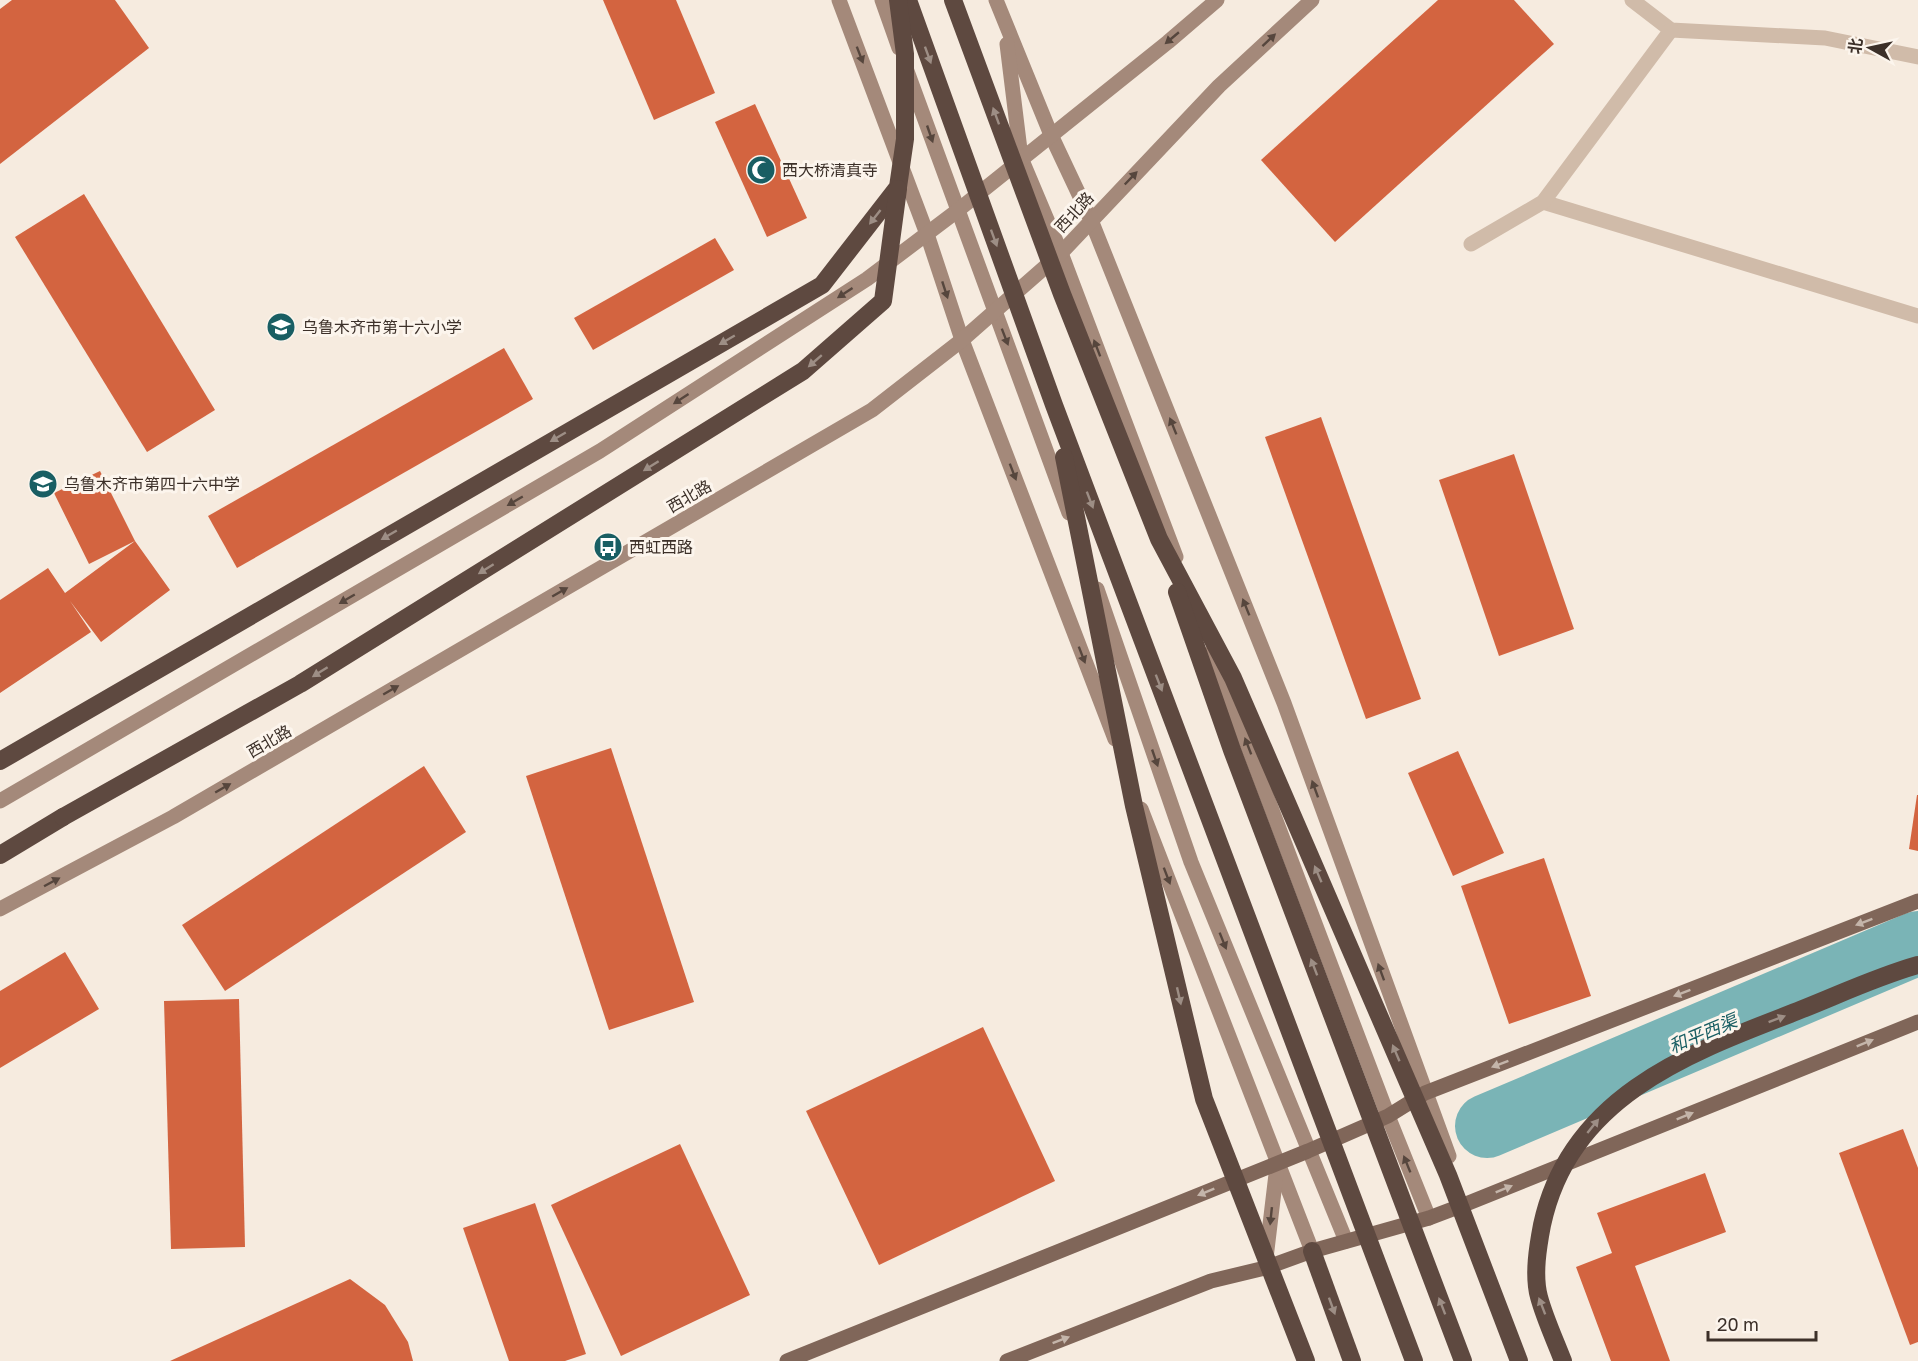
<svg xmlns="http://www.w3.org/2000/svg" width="1918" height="1361" font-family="'Golos Text','Noto Sans SC',sans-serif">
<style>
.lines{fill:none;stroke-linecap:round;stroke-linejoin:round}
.river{stroke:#7ab4b6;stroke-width:64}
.building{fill:#d36440}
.street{stroke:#d0bba9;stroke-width:15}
.secondary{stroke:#a4897a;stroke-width:15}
.primary{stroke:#806659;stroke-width:15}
.highway{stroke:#5e4940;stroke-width:18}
.highway-bridge{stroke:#5e4940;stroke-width:18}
.oneway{fill:#56463d}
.oneway2{fill:#9d8e85}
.oneway3{fill:#c4b5aa}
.labels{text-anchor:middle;stroke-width:6;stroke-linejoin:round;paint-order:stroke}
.poi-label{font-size:16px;fill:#3c3029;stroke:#fcf5ed;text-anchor:start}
.street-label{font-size:16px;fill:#3c3029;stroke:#fcf5ed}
.water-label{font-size:18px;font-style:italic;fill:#195e63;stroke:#fcf5ed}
</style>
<rect width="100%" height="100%" fill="#f6ebdf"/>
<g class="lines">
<!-- river -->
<polyline class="river" points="1487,1126 1918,943"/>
</g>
<!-- building -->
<g class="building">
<polygon points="12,0 115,0 149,48 0,164 0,9"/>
<polygon points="603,0 676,0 715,93 654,120"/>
<polygon points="1438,0 1514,0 1554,44 1335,242 1261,160"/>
<polygon points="755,104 807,218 767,237 715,122"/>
<polygon points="84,194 215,410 147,452 15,237"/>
<polygon points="715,238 734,270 593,350 574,318"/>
<polygon points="504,348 533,399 237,568 208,516"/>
<polygon points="1321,417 1421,699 1366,719 1265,437"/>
<polygon points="1514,454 1574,629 1499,656 1439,480"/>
<polygon points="100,471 135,541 170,590 101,642 70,601 91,632 0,693 0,600 48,568 65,593 135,541 89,564 54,493"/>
<polygon points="611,748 694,1002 609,1030 526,776"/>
<polygon points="1458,751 1504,853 1453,876 1408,773"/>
<polygon points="424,766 466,832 225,991 182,925"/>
<polygon points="1917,795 1918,795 1918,851 1909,849"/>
<polygon points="1544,858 1591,996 1509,1024 1461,886"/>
<polygon points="65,952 99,1009 0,1068 0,991"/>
<polygon points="239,999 245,1247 171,1249 164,1001"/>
<polygon points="983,1027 1055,1181 879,1265 806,1111"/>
<polygon points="1903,1129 1918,1168 1918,1342 1910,1345 1839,1153"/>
<polygon points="680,1144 750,1295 621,1356 551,1205"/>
<polygon points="1705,1173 1726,1232 1635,1266 1670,1361 1611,1361 1576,1267 1612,1253 1597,1213"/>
<polygon points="535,1203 586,1354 565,1361 509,1361 463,1228"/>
<polygon points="350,1279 385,1305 408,1342 413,1361 170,1361"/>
</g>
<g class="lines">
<!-- street -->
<g class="street">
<polyline points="1632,0 1671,30 1825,38 1918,57"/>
<polyline points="1543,202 1918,316"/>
<polyline points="1471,244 1543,202 1671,30"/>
</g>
<!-- secondary -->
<g class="secondary">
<polyline points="839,0 927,234 962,340 1115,739"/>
<polyline points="882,0 899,48"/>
<polyline points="996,0 1051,135 1091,220 1284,703 1449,1156"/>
<polyline points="1007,44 1021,158 1061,253 1176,557"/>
<polyline points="907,71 1069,513"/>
<polyline points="1097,589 1191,862 1346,1241"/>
<polyline points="1212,652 1388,1116 1429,1218"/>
<polyline points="0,801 600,451 867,279 957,211 1168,42 1217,0"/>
<polyline points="1141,809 1312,1251"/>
<polyline points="0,909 173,817 872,410 962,340 1061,253 1219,86 1312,0"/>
<polyline points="1266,1258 1277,1166"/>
</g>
<!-- primary -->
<g class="primary">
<polyline points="787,1361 1308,1151 1388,1116 1425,1093 1918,901"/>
<polyline points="1007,1361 1211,1281 1265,1268 1312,1251 1429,1218 1466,1204 1918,1022"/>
</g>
<!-- highway -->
<g class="highway">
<polyline points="0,855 63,817"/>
<polyline points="1312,1251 1352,1361"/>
</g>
<!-- highway-bridge -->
<g class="highway-bridge">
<polyline points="908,0 1054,405 1414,1361"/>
<polyline points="953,0 1062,294 1159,539 1233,678 1448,1175 1519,1361"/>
<polyline points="1064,457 1134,806 1204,1099 1306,1361"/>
<polyline points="1177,592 1232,750 1463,1361"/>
<polyline points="0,761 822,285 898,187 905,139 905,54 898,0"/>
<polyline points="63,817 300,684 803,371 883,301 898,189"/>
<path d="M1563,1361C1555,1340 1545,1319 1539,1297C1533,1275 1538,1246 1542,1225C1569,1099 1683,1055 1790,1014C1832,998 1875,977 1918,965"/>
</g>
</g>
<!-- one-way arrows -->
<defs><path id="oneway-solid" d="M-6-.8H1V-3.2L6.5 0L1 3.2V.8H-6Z" transform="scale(1.5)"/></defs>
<g class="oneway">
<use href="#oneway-solid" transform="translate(1172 38) rotate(140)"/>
<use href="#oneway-solid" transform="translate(1269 40) rotate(-43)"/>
<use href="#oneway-solid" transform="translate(860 55) rotate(69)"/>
<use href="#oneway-solid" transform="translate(930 134) rotate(71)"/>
<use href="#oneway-solid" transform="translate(1131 178) rotate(-46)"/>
<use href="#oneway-solid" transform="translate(945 290) rotate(72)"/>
<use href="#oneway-solid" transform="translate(845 293) rotate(147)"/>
<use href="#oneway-solid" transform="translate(1005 337) rotate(69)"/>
<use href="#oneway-solid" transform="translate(1097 348) rotate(-111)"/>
<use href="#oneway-solid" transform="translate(681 399) rotate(147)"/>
<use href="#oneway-solid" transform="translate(1173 426) rotate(-112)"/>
<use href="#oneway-solid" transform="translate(1013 472) rotate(69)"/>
<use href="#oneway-solid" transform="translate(515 501) rotate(150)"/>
<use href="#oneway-solid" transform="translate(560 592) rotate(-30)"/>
<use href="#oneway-solid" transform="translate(347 599) rotate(150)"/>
<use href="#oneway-solid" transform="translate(1246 607) rotate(-112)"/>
<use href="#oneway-solid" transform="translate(1082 655) rotate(69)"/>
<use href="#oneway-solid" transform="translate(391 690) rotate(-30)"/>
<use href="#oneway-solid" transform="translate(1248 746) rotate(-111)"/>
<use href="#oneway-solid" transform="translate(1155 758) rotate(71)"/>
<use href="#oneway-solid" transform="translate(223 788) rotate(-30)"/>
<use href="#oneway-solid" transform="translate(1315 789) rotate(-110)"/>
<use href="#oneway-solid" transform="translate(1167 876) rotate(69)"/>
<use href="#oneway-solid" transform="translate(52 882) rotate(-28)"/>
<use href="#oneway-solid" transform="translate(1223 941) rotate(68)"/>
<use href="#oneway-solid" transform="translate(1381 972) rotate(-110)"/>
<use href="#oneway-solid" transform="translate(1407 1164) rotate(-112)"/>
<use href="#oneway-solid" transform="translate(1271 1216) rotate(96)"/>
</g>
<g class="oneway2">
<use href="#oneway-solid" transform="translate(928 55) rotate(70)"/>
<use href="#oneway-solid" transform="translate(996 116) rotate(-110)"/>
<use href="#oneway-solid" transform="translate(875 217) rotate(128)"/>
<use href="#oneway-solid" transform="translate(994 238) rotate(70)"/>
<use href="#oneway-solid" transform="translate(727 340) rotate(150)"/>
<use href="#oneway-solid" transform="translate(815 361) rotate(139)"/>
<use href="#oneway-solid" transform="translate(558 437) rotate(150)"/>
<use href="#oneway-solid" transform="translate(651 466) rotate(148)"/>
<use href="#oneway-solid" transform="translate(1090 500) rotate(69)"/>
<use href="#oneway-solid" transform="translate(389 535) rotate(150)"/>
<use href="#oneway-solid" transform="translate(486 569) rotate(148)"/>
<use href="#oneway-solid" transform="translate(320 672) rotate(148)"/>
<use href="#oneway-solid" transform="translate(1159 683) rotate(69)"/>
<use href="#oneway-solid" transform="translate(1318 874) rotate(-113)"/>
<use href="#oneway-solid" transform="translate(1314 967) rotate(-111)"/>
<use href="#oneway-solid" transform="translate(1179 996) rotate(77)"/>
<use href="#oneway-solid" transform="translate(1777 1019) rotate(-21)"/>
<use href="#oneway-solid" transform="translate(1396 1053) rotate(-113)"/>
<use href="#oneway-solid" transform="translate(1593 1126) rotate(-51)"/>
<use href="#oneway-solid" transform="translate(1332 1306) rotate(70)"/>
<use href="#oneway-solid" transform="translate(1442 1306) rotate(-111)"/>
<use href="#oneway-solid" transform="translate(1542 1306) rotate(-111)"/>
</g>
<g class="oneway3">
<use href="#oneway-solid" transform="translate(1864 922) rotate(159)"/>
<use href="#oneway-solid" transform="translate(1682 993) rotate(159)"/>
<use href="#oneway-solid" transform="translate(1865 1043) rotate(-22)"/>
<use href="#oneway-solid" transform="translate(1500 1064) rotate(159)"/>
<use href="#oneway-solid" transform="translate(1685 1116) rotate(-22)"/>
<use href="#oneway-solid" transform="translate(1504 1189) rotate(-22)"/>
<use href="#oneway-solid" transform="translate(1206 1192) rotate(158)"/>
<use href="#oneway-solid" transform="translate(1061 1340) rotate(-21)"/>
</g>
<!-- icons -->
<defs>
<g id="mosque-disc" transform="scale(1.5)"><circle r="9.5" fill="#195e63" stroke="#fcf5ed"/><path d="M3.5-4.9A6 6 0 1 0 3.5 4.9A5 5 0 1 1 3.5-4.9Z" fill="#fff"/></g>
<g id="school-disc" transform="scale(1.5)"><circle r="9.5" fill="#195e63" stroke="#fcf5ed"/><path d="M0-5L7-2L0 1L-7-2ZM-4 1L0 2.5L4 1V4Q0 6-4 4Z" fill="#fff"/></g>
<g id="bus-disc" transform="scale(1.5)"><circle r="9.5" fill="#195e63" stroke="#fcf5ed"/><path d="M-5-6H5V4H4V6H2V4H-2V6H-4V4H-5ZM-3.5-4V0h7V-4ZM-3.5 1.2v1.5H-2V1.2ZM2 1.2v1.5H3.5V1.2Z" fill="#fff"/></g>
</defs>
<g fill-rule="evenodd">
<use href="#mosque-disc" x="761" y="170"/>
<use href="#school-disc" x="281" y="327"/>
<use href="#school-disc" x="43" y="484"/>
<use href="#bus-disc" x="608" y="547"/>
</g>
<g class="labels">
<!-- poi labels -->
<g class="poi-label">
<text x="782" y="176">西大桥清真寺</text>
<text x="302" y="333">乌鲁木齐市第十六小学</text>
<text x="64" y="490">乌鲁木齐市第四十六中学</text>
<text x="629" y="553">西虹西路</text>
</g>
<!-- street labels -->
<g class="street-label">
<text transform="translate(1074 212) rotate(-47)" y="6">西北路</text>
<text transform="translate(689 496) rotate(-30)" y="6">西北路</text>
<text transform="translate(269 741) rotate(-30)" y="6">西北路</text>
</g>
<!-- water labels -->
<g class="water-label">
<text transform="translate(1703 1034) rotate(-23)" y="6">和平西渠</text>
</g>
</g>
<!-- north arrow -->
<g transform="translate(1870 48) rotate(278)" stroke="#fcf5ed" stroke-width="4.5" paint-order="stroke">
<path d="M0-4.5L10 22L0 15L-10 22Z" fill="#3c3029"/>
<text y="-9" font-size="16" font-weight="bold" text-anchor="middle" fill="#3c3029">北</text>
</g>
<!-- scale -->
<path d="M1708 1331v9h108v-9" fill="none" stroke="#3c3029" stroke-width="3"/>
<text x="1717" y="1331" font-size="18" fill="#3c3029" stroke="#fcf5ed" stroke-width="4.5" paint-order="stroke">20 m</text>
</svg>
